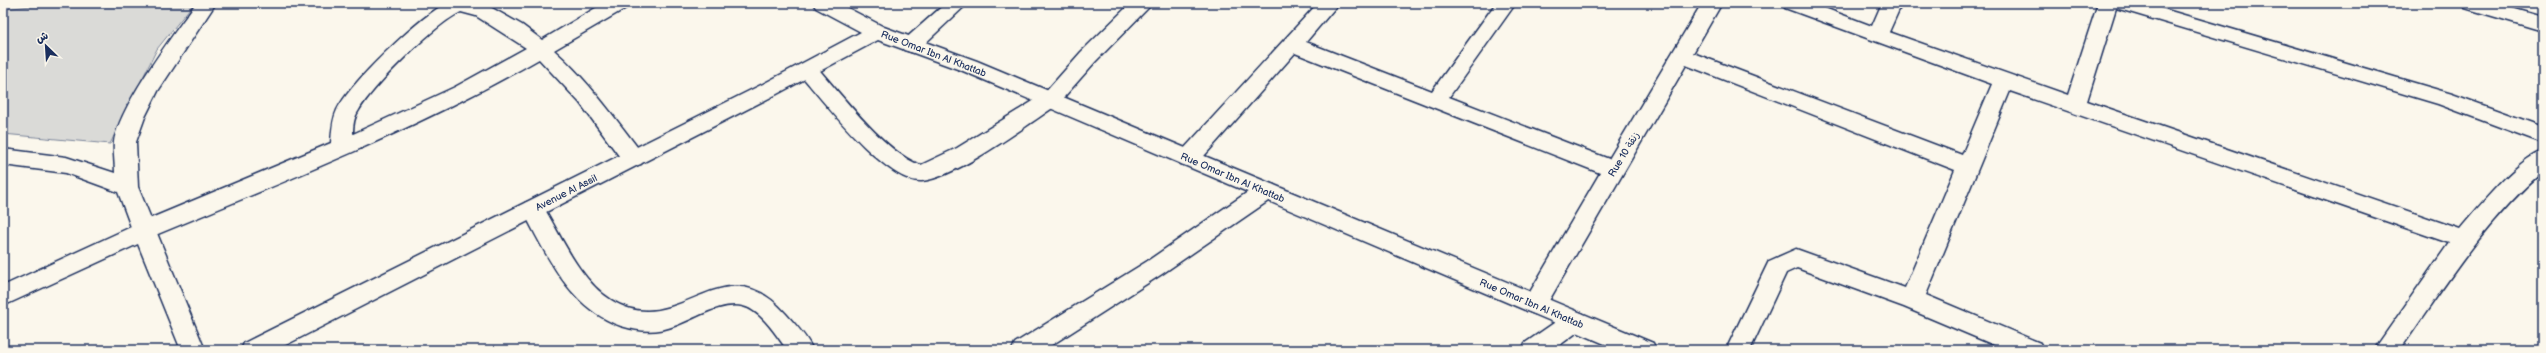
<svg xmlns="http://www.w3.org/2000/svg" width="2546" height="353" font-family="'Balsamiq Sans','Playpen Sans Arabic',sans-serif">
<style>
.green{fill:#dadad7;stroke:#7a849a}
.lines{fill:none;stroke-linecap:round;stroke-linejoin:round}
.service-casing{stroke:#1b2f5e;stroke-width:3}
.minor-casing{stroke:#1b2f5e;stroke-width:3}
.tertiary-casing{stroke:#1b2f5e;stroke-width:3}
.service{fill:#fbf7ec;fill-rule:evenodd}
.minor{fill:#fbf7ec;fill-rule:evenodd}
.tertiary{fill:#fbf7ec;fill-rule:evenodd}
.labels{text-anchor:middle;stroke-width:3;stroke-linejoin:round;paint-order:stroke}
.street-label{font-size:10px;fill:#1b2f5e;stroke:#fbf7ec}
</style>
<rect width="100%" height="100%" fill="#fbf7ec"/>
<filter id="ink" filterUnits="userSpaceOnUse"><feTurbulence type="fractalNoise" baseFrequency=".025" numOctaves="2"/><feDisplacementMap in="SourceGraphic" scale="8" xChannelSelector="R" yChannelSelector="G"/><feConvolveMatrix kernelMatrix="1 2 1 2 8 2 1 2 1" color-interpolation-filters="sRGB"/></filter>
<g filter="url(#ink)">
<!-- green -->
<polygon class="green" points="60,3 194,3 157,49 110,144 3,134 3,9"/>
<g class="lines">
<!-- service casing -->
<g class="service-casing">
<g id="service">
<path d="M447,3H483L522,25L542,40L604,3H629L626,8L554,50C588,80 614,117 641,152L644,158L641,164L633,166L625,164L580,103L539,59C416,130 283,182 153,236L145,239L137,236L134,230L137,224L331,143C332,131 332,121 337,110C350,83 420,16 447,3ZM461,12L476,16L526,48L455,87L353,134C353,125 354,117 359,110C373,86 436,23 461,12Z"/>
<path d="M808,63L815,65C839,92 888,156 921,165L957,148L1043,95L1050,93L1057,95L1060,100L1057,105C1027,125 956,178 922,181C887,184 823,101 801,75L798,70L801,65Z"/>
<path d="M533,200L541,203C561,235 578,279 611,300C679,343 722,241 786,314C796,325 807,337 813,350H787C777,336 761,310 743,306C721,301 696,318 677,325C657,333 641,332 621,326C569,308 546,254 522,209L525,203Z"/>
</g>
</g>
<!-- minor casing -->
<g class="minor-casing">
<g id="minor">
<path d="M196,3H216L158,91L145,117L136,142L138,187L205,350H181L138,244L3,306V286L131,227L118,192L66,173L3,165V149L66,157L115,173C115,163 113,151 114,142C120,105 173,35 196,3Z"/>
<polygon points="946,3 968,3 918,50 911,52 904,50 901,45 904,40"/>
<polygon points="1131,3 1153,3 1095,62 1057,105 1050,107 1043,105 1040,100 1043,95 1081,52"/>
<path d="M1318,3H1339L1306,42L1432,91L1496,3H1516L1449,97L1609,159L1702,3H1722L1693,53L1962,155L1992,84L1785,8L1782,3H1811L1872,26L1882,3H1902L1889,32L2068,95L2098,3H2143L2452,94L2543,127V143L2438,104L2116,8L2087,101L2460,229C2478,208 2517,159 2543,151V171C2484,222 2444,287 2400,350H2374L2449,243L2010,91L1926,295L2040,343L2043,350H2006L1904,307L1797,268L1786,273L1750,350H1726L1769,261L1796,249L1905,288L1955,170L1686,65L1543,311L1535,314L1527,311L1523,304L1600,173L1295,53L1197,164L1189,166L1181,164L1178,158L1181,152Z"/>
<polygon points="2462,3 2494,3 2543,17 2543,31 2465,8"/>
<polygon points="1266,183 1274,185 1277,191 1274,197 1162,274 1044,350 1012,350 1015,343 1146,262 1258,185"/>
<polygon points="1575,311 1583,314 1587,321 1583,328 1553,350 1522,350 1525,343 1567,314"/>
</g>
</g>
<!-- tertiary casing -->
<g class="tertiary-casing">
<polygon id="tertiary" points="813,3 838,3 884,27 977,61 1653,343 1656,350 1619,350 963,71 878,40 777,94 276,350 241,350 244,343 763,84 861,32 816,8"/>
</g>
<!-- service -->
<use href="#service" class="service"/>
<!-- minor -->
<use href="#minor" class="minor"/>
<!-- tertiary -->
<use href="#tertiary" class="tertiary"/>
</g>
</g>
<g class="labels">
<!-- street labels -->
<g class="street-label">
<text transform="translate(934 53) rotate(21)" y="4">Rue Omar Ibn Al Khattab</text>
<text transform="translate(1623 154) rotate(-59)" y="4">Rue 10 زنقة</text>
<text transform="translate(1233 177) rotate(23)" y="4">Rue Omar Ibn Al Khattab</text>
<text transform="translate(566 192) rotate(-27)" y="4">Avenue Al Assil</text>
<text transform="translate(1532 303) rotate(23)" y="4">Rue Omar Ibn Al Khattab</text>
</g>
</g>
<!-- margin -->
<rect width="2546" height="353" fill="none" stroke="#fbf7ec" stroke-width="16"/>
<rect x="8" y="8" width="2530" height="337" fill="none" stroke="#1b2f5e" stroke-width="1.5" filter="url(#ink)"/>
<!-- north arrow -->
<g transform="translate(46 46) rotate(335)" stroke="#fbf7ec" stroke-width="3" paint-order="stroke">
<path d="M0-3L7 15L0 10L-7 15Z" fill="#1b2f5e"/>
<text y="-6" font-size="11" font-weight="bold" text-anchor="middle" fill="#1b2f5e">ش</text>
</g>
</svg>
